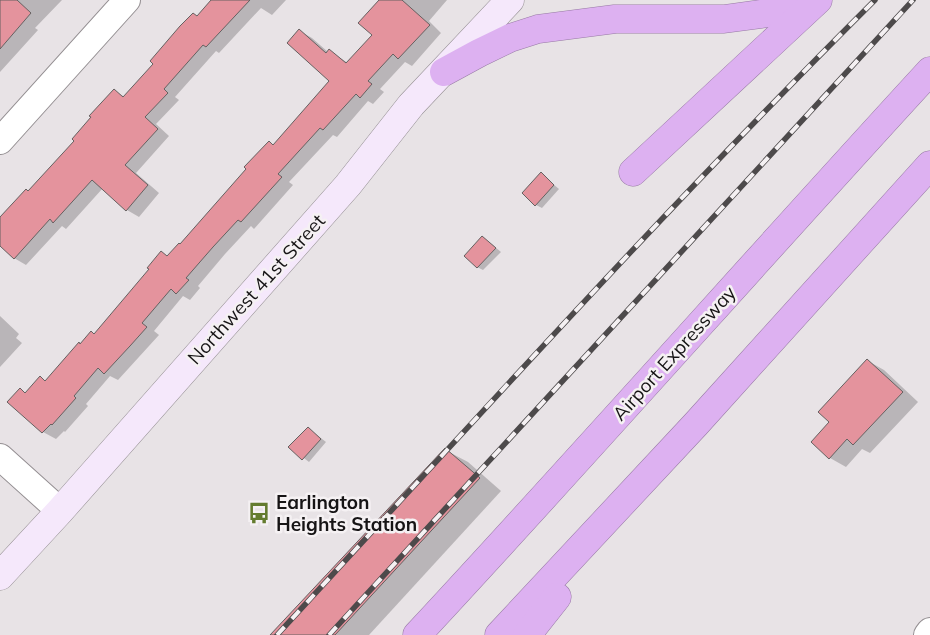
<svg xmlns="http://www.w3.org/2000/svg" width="930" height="635" font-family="Mulish,sans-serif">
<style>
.shadow{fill:#0003}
.building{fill:#e4939d;stroke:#666161}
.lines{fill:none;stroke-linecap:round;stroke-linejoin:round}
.street-casing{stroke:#948f92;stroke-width:28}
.secondary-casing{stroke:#948f92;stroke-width:29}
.highway-casing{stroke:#977aa4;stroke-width:29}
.street{stroke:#fff;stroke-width:26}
.secondary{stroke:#f5e8fb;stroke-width:28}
.highway{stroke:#ddb1f1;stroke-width:28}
.rail-casing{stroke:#4d4a4b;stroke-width:5.5}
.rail{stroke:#f5f1f3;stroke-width:4;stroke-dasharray:11;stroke-linecap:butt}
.labels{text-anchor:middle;stroke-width:5;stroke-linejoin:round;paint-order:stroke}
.street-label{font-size:19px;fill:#161415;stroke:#f5f1f3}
.poi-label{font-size:19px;font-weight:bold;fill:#161415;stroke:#f5f1f3;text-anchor:start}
</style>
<rect width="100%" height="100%" fill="#e8e3e6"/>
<!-- shadow -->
<g class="shadow">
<polygon points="5,0 62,0 35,28 38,30 0,72 0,5"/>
<polygon points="213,0 286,0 272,15 261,8 219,53 216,51 175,97 179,100 156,124 169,136 136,173 159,193 139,217 127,210 103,188 66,229 62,226 26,265 14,258 0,244 0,221 76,141 114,91 125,97"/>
<polygon points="380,0 447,0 429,21 441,33 412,66 405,62 380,89 384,92 373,104 368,101 337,137 333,135 289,182 293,185 254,229 251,226 225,254 198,286 200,288 190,300 183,296 154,331 159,335 118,380 110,376 86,404 88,406 65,432 64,431 56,439 43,432 9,402 20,389 26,393 40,378 46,381 81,345 95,335 180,245 248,169 269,142 274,145 331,81 300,31 312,38 328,52 329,51 348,63 374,35"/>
<polygon points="541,174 559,189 542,208 536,205"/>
<polygon points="483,237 501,252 483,270 477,267"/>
<polygon points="0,316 19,334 16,338 22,343 0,367"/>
<polygon points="868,361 884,370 918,402 870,453 862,449 846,467 830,458 830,422"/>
<polygon points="308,428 326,442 309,462 290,447"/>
<polygon points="445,450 468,462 501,491 369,635 272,635"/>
</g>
<!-- building -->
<g class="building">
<polygon points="0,0 17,0 31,13 0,49"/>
<polygon points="211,0 250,0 206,47 203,45 164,89 168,93 145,117 158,129 125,165 148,185 126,211 92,180 53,223 50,219 14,259 0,246 0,217 26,189 28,191 74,141 72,139 91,117 89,116 114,89 123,97 153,64 150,61 180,26 193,13 197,16"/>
<polygon points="379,0 402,0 430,25 398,59 393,54 368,81 372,84 360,98 356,94 323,130 320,128 278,174 282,177 241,222 238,220 213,247 186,278 189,280 176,294 171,289 142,323 147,327 130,346 104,374 98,368 74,396 76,398 52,425 51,424 42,433 7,402 20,388 25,393 40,376 45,381 79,342 80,344 91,331 94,334 149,269 147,268 161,251 167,256 179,243 180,244 246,169 244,167 269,141 273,145 329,81 287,43 299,29 326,53 329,49 346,63 372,35 358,23"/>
<polygon points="541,172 554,185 535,206 522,193"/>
<polygon points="482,236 496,248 477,268 464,256"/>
<polygon points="867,359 903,392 853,445 847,439 829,459 811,442 829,422 818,412"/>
<polygon points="308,427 321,439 302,460 288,447"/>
<polygon points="445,448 480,478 335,635 270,635"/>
</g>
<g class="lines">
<!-- street casing -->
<g class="street-casing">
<g id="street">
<polyline points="0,141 127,0"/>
<polyline points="0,457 60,511"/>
<polyline points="927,635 930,631"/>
</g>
</g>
<!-- secondary casing -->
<g class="secondary-casing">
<polyline id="secondary" points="0,576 60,511 348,185 411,105 510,0"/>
</g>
<!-- highway casing -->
<g class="highway-casing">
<g id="highway">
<polyline points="444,72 479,53 510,38 538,29 615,19 724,19 768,13 796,0"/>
<polyline points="633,172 818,0"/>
<path d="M417,635C590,449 758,258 930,71"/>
<polyline points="499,635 696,424 930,165"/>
<polyline points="527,635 557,597"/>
</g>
</g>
<!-- street -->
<use href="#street" class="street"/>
<!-- secondary -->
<use href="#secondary" class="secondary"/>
<!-- highway -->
<use href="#highway" class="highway"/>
<!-- rail casing -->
<g class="rail-casing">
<g id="rail">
<path d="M277,635C474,421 669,205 875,0"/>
<polyline points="329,635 913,0"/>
</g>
</g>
<!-- rail -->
<use href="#rail" class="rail"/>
</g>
<!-- icons -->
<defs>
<g id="bus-bare" transform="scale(1.725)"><path d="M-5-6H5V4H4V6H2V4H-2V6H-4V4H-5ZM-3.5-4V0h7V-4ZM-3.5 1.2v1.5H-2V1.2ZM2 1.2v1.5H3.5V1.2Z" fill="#647c2f" stroke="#f5f1f3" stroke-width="2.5" paint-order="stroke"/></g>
</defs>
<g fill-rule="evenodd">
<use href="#bus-bare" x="259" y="513"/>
</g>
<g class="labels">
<!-- street labels -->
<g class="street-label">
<text transform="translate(256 289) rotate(-48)" y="7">Northwest 41st Street</text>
<text transform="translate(674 353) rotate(-48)" y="7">Airport Expressway</text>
</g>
<!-- poi labels -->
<g class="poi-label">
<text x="276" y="509">Earlington<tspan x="276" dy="22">Heights Station</tspan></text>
</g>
</g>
</svg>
